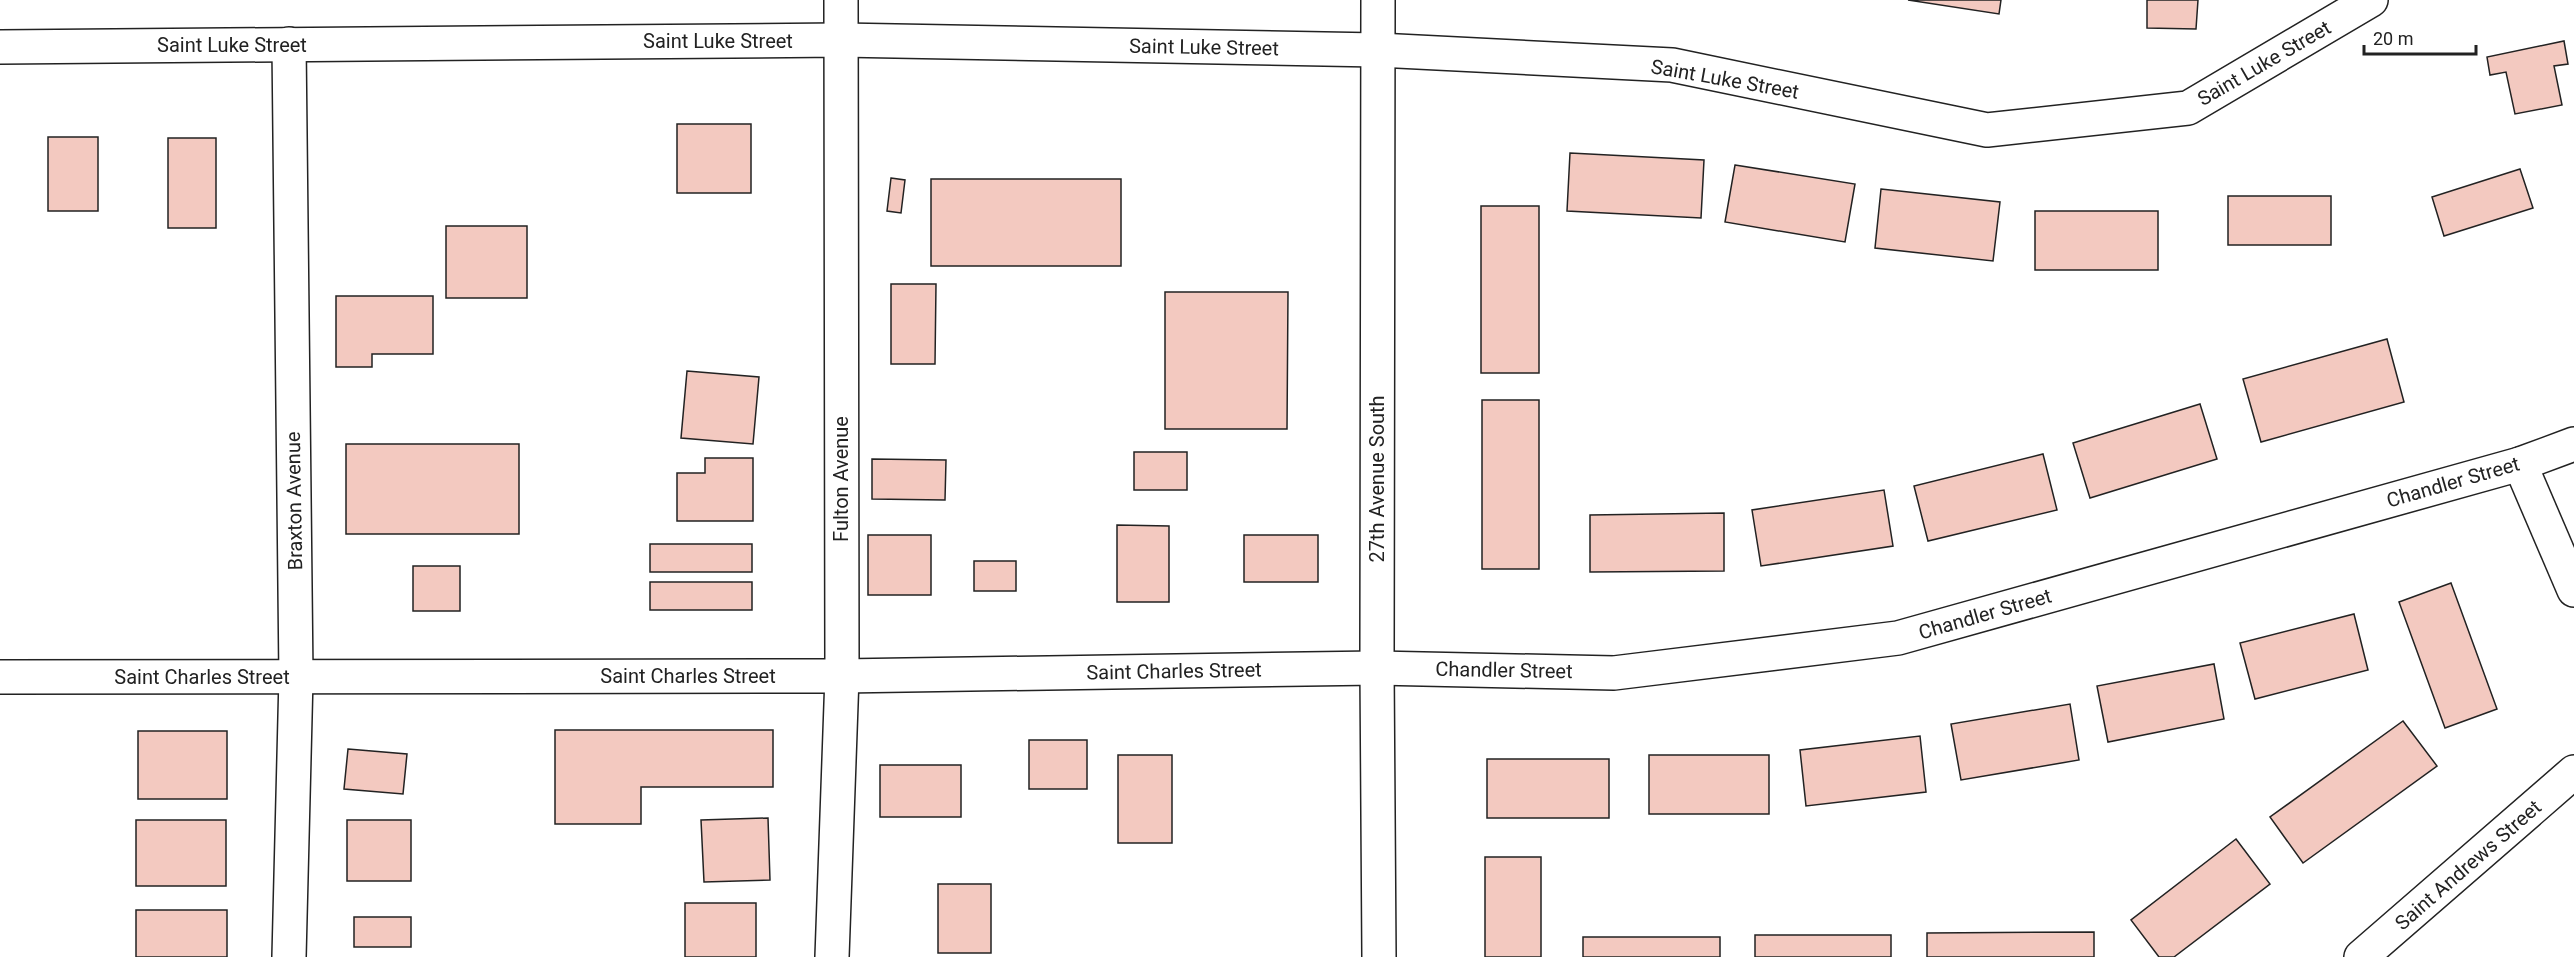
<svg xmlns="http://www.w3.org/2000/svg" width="2574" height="957" font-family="Roboto,sans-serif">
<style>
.building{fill:#f3c9c0;stroke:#222;stroke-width:1.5}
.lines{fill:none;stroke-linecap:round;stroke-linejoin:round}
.minor-casing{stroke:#222;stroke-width:36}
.minor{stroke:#fff;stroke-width:33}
.labels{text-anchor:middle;stroke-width:4.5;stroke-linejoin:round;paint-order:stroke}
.street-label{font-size:20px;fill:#222;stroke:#fff}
</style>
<rect width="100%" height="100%" fill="#fff"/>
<!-- building -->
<g class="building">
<polygon points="1908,0 2001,0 1999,14"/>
<polygon points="2147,0 2198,0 2196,29 2147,28"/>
<polygon points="2564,41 2568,64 2554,66 2562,105 2515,114 2506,72 2490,75 2487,57"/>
<rect x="677" y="124" width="74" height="69"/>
<rect x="48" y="137" width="50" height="74"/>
<rect x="168" y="138" width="48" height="90"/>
<polygon points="1570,153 1704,160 1701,218 1567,211"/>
<polygon points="1735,165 1855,184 1845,242 1725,222"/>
<polygon points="2520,169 2533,208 2444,236 2432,197"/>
<polygon points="891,178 905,180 901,213 887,211"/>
<rect x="931" y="179" width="190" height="87"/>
<polygon points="1881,189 2000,202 1993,261 1875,248"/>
<rect x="2228" y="196" width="103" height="49"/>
<rect x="1481" y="206" width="58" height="167"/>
<rect x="2035" y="211" width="123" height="59"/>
<rect x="446" y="226" width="81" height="72"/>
<polygon points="891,284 936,284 935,364 891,364"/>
<polygon points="1165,292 1288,292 1287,429 1165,429"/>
<polygon points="336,296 433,296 433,354 372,354 372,367 336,367"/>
<polygon points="2387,339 2404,402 2261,442 2243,379"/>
<polygon points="687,371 759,377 753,444 681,438"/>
<rect x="1482" y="400" width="57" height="169"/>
<polygon points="2200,404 2217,459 2090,498 2073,443"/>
<rect x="346" y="444" width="173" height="90"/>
<rect x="1134" y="452" width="53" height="38"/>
<polygon points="2043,454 2057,510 1928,541 1914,486"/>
<polygon points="705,458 753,458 753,521 677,521 677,473 705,473"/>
<polygon points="872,459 946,460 945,500 872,499"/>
<polygon points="1884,490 1893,546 1761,566 1752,510"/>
<polygon points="1724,513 1724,571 1590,572 1590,515"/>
<polygon points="1117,525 1169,526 1169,602 1117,602"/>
<rect x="868" y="535" width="63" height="60"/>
<rect x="1244" y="535" width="74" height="47"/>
<rect x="650" y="544" width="102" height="28"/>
<rect x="974" y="561" width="42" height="30"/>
<rect x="413" y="566" width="47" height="45"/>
<rect x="650" y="582" width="102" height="28"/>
<polygon points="2451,583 2497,709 2445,728 2399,602"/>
<polygon points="2354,614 2368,670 2255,699 2240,643"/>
<polygon points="2214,664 2224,719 2108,742 2097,686"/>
<polygon points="2070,704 2079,760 1961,780 1951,724"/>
<polygon points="2403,721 2437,766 2303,863 2270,817"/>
<polygon points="555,730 773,730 773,787 641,787 641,824 555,824"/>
<rect x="138" y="731" width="89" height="68"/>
<polygon points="1920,736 1926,792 1806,806 1800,750"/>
<rect x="1029" y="740" width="58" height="49"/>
<polygon points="348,749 407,754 403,794 344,789"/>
<rect x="1118" y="755" width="54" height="88"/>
<rect x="1649" y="755" width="120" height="59"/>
<rect x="1487" y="759" width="122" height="59"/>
<rect x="880" y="765" width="81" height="52"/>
<polygon points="768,818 770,880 704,882 701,820"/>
<rect x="136" y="820" width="90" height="66"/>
<rect x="347" y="820" width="64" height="61"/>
<polygon points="2236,839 2270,884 2174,957 2159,957 2131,920"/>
<rect x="1485" y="857" width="56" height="100"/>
<rect x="938" y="884" width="53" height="69"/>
<rect x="685" y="903" width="71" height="54"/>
<rect x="136" y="910" width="91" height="47"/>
<rect x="354" y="917" width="57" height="30"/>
<polygon points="2094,932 2094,957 1927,957 1927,933"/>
<rect x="1755" y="935" width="136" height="22"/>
<rect x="1583" y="937" width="137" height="20"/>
</g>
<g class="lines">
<!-- minor casing -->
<g class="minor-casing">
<g id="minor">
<polyline points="1378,0 1377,668 1379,957"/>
<polyline points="0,47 841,40 1378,50 1672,65 1987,130 2188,108 2371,0"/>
<polyline points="2520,464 2574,590"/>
<polyline points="0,677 842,676 1377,668 1614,673 1898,638 2520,464 2574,444"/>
<polyline points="289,957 296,677 289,44"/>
<polyline points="832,957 842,676 841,0"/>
<polyline points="2361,957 2574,772"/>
</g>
</g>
<!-- minor -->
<use href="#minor" class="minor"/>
</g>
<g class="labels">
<!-- street labels -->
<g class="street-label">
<text x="718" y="48">Saint Luke Street</text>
<text x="232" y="52">Saint Luke Street</text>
<text transform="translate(1204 47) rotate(1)" y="7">Saint Luke Street</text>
<text transform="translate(2264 63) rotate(-30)" y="7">Saint Luke Street</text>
<text transform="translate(1725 79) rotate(10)" y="7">Saint Luke Street</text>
<text transform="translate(841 479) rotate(-90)" y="7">Fulton Avenue</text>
<text transform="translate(1377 479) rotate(-90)" y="7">27th Avenue South</text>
<text transform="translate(2453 482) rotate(-16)" y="7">Chandler Street</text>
<text transform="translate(294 501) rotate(-91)" y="7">Braxton Avenue</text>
<text transform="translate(1985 614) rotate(-16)" y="7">Chandler Street</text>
<text transform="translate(1504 670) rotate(1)" y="7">Chandler Street</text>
<text transform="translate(1174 671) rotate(-1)" y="7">Saint Charles Street</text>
<text x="688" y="683">Saint Charles Street</text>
<text x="202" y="684">Saint Charles Street</text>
<text transform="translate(2468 865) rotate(-41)" y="7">Saint Andrews Street</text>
</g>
</g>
<!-- scale -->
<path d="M2364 45v9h112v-9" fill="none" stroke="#222222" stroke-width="3"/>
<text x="2373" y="45" font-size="18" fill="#222222" stroke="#ffffff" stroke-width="4.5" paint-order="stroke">20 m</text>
</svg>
